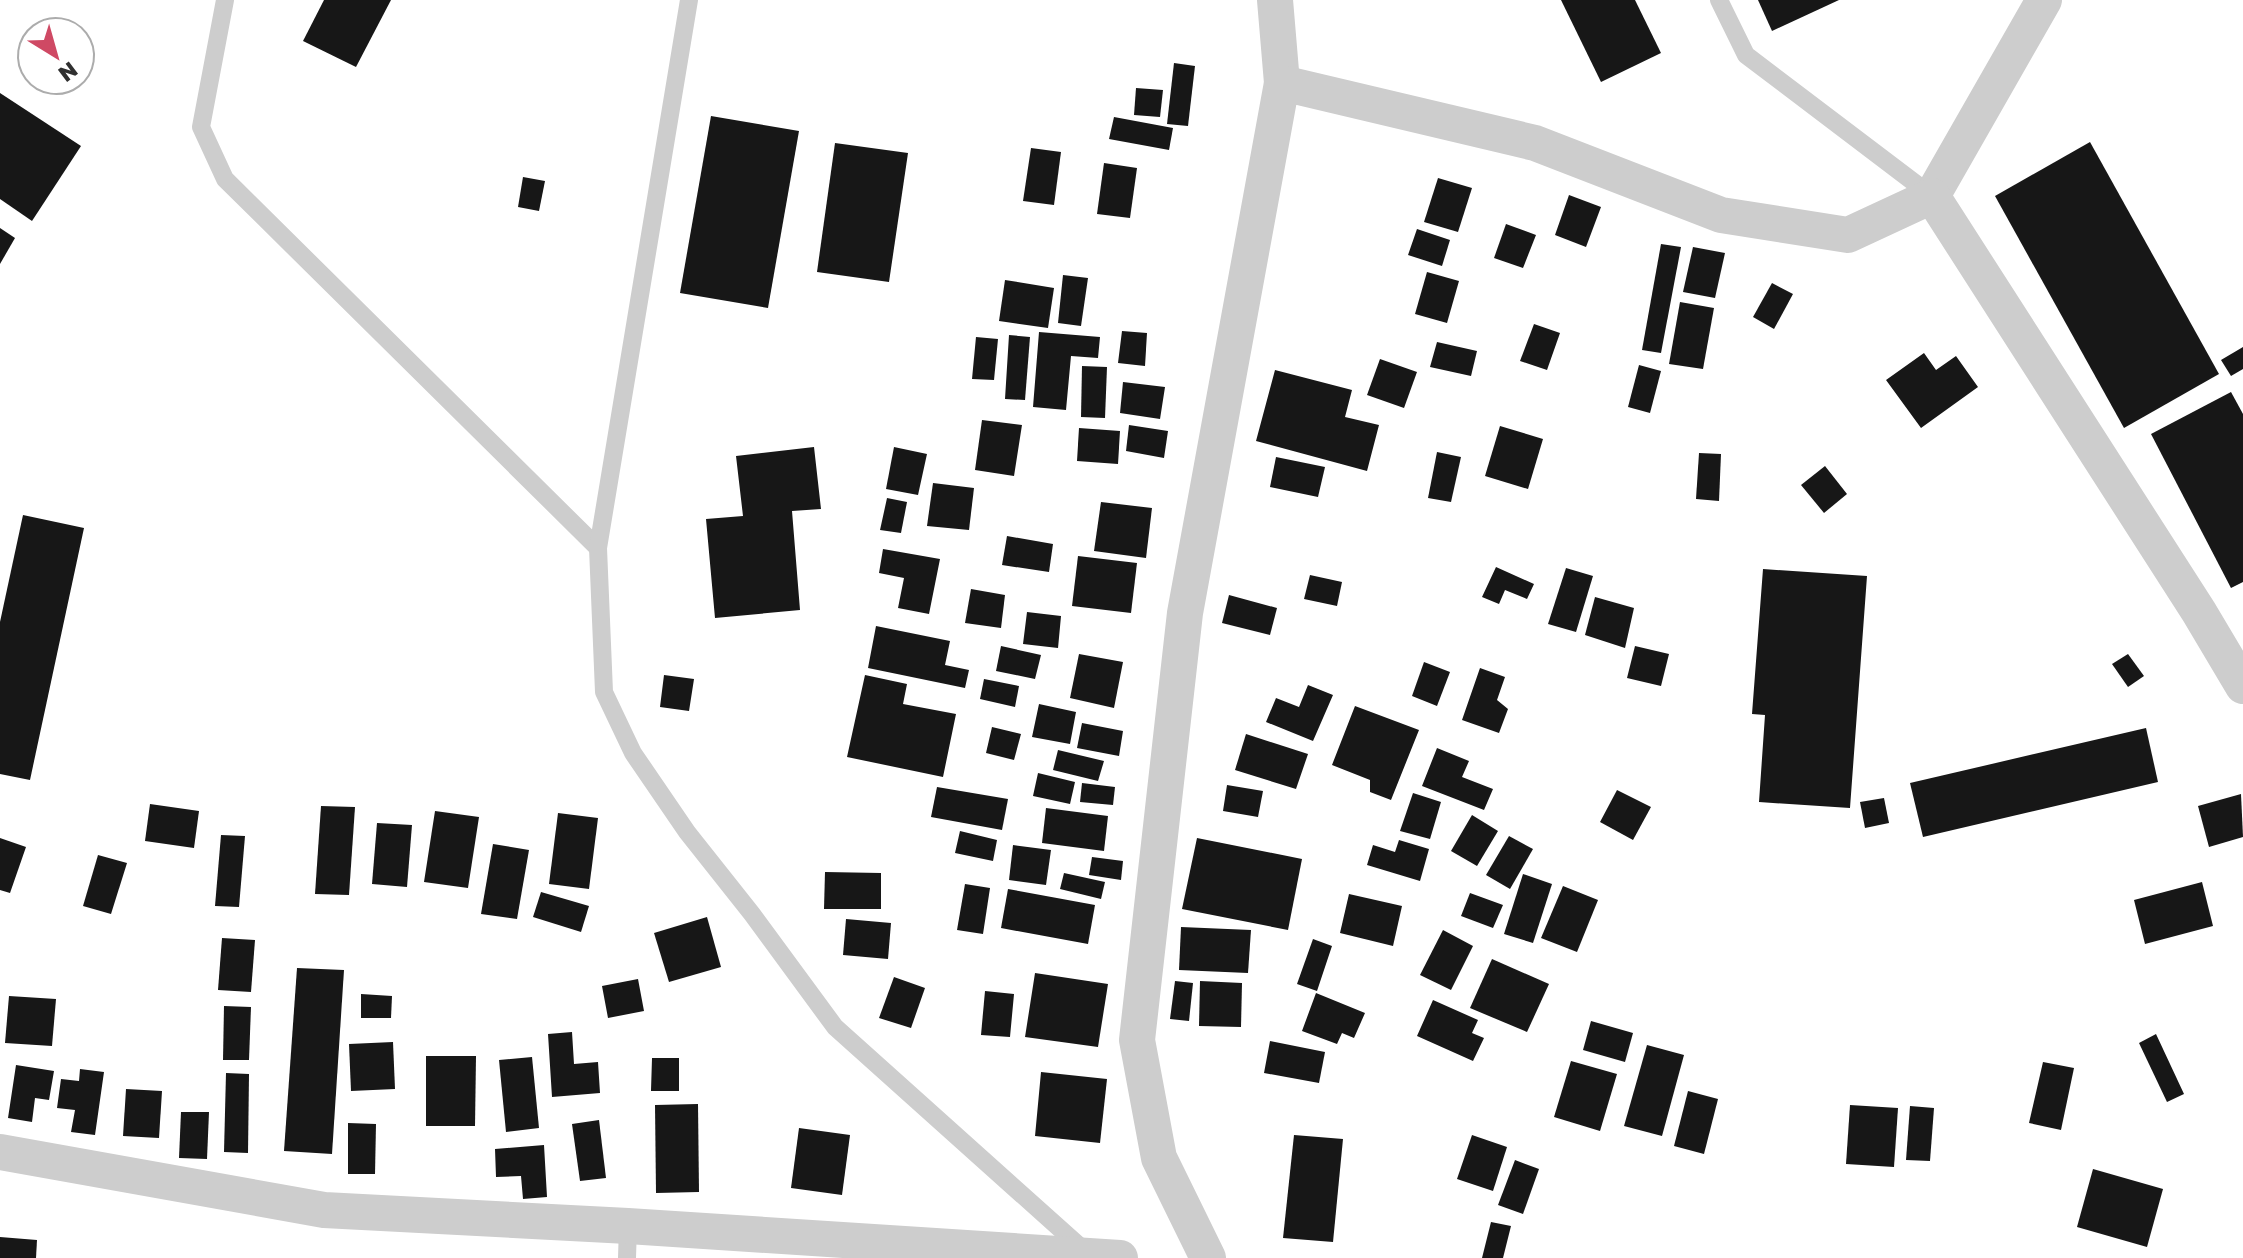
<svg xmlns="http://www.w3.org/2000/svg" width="2243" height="1258" font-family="'Golos Text',sans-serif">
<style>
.building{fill:#171717}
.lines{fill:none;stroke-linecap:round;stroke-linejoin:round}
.lane{stroke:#cdcdcd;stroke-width:18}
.street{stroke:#cdcdcd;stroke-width:36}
</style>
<rect width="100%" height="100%" fill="#fff"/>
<!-- building -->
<g class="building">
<polygon points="324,0 391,0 356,67 303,41"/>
<polygon points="1561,0 1635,0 1661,53 1601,82"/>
<polygon points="1758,0 1839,0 1772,31"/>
<polygon points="1174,63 1195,66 1188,126 1167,124"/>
<polygon points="1136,88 1163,90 1160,117 1134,115"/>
<polygon points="0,93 81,146 32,221 0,199"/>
<polygon points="711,116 799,131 768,308 680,293"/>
<polygon points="1114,117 1173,128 1169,150 1109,139"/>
<polygon points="2090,142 2219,374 2124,428 1995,196"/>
<polygon points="835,143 908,153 889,282 817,272"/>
<polygon points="1031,148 1061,152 1054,205 1023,201"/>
<polygon points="1104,163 1137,168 1130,218 1097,214"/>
<polygon points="523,177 545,181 539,211 518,207"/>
<polygon points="1438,178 1472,188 1458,232 1424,222"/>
<polygon points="1569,195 1601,207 1586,247 1555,235"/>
<polygon points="1506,224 1536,235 1523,268 1494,258"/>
<polygon points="0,228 15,238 0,264"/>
<polygon points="1417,229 1450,240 1442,266 1408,255"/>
<polygon points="1661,244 1681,247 1661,353 1642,350"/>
<polygon points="1693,247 1725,253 1715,298 1683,292"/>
<polygon points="1427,272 1459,281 1447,323 1415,314"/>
<polygon points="1063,275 1088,278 1081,326 1058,323"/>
<polygon points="1005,280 1054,288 1048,328 999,321"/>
<polygon points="1772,283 1793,294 1774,329 1753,317"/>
<polygon points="1680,302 1714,308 1703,369 1669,364"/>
<polygon points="1534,324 1560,333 1547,370 1520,361"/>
<polygon points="1122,331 1147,333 1145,366 1118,363"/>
<polygon points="1039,332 1100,337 1098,358 1071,356 1066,410 1033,407"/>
<polygon points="1009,335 1030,337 1025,400 1005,399"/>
<polygon points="976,337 998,339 994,380 972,379"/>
<polygon points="1437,342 1477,351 1471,376 1430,367"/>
<polygon points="2243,347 2243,369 2231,376 2221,360"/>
<polygon points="1924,353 1936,370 1956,356 1978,387 1921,428 1886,380"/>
<polygon points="1380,359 1417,372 1404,408 1367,395"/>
<polygon points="1639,365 1661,371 1650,413 1628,407"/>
<polygon points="1082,366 1107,367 1105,418 1081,417"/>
<polygon points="1275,370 1352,390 1345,417 1379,425 1367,471 1256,441"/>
<polygon points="1123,382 1165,387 1160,419 1120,413"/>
<polygon points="2231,392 2243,414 2243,582 2231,588 2151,434"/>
<polygon points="982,420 1022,425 1014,476 975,470"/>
<polygon points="1129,425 1168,431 1164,458 1126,451"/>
<polygon points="1500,426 1543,439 1528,489 1485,476"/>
<polygon points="1079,428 1120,431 1118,464 1077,461"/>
<polygon points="814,447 821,509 792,511 800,610 715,618 706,519 743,516 736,456"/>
<polygon points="894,447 927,454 918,495 886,489"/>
<polygon points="1437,452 1461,457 1451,502 1428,498"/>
<polygon points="1699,453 1721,454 1719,501 1696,499"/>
<polygon points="1276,457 1325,467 1318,497 1270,487"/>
<polygon points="1825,466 1847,494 1824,513 1801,485"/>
<polygon points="933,483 974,488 969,530 927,526"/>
<polygon points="887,498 907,502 901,533 880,530"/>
<polygon points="1101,502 1152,508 1146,558 1094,551"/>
<polygon points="23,515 84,528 30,780 0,774 0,622"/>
<polygon points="1007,536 1053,544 1049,572 1002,565"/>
<polygon points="883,549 940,559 929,614 898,608 904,578 879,573"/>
<polygon points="1078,556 1137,563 1131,613 1072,606"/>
<polygon points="1496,567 1534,584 1527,599 1505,590 1499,604 1482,597"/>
<polygon points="1566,568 1593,576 1576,632 1548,624"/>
<polygon points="1763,569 1867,576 1850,808 1759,802 1765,715 1752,714"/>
<polygon points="1310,575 1342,582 1337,606 1304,599"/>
<polygon points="971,589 1005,595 1001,628 965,623"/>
<polygon points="1229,595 1277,608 1270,635 1222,623"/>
<polygon points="1595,597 1634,608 1625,648 1585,635"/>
<polygon points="1027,612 1061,616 1058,648 1023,644"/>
<polygon points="876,626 950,641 945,665 969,670 965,688 868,668"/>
<polygon points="1001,646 1041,655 1035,679 996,671"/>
<polygon points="1635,646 1669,654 1661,686 1627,678"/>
<polygon points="1079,654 1123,662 1114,708 1070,698"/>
<polygon points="2128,654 2144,676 2128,687 2112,664"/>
<polygon points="1424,662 1450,672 1437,706 1412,696"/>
<polygon points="1480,668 1505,677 1497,700 1508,709 1499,733 1462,720"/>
<polygon points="664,675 694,679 689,711 660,707"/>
<polygon points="865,675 907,684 903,704 956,714 943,777 847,757"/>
<polygon points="984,679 1019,686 1015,707 980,699"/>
<polygon points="1308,685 1333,695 1313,741 1266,722 1276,698 1299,707"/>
<polygon points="1039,704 1076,712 1070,744 1032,737"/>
<polygon points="1355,706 1419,730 1391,800 1370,792 1370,780 1332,765"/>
<polygon points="1082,723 1123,731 1119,756 1077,748"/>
<polygon points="992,727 1021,734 1014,760 986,753"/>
<polygon points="2146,728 2158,782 1923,837 1910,783"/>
<polygon points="1246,734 1308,754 1296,789 1235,770"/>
<polygon points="1437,748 1469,761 1462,777 1493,789 1484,810 1422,786"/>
<polygon points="1058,750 1104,761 1098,781 1053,770"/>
<polygon points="1038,773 1075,782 1070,804 1033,796"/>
<polygon points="1082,783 1115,787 1113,805 1080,802"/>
<polygon points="1227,785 1263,791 1258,817 1223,811"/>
<polygon points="937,787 1008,799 1002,830 931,817"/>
<polygon points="1617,790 1651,807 1633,840 1600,822"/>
<polygon points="1413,793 1441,802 1430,839 1400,831"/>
<polygon points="2241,794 2243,837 2209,847 2198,806"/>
<polygon points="1884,798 1889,823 1865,828 1860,802"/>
<polygon points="150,804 199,811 194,848 145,841"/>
<polygon points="321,806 355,807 349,895 315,894"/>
<polygon points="1046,808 1108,816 1104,851 1042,843"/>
<polygon points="435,811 479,817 468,888 424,882"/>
<polygon points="558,813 598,818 589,889 549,884"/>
<polygon points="1472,815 1498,831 1477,866 1451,851"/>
<polygon points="377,823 412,825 407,887 372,884"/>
<polygon points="960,831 997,840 993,861 955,853"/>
<polygon points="221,835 245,836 239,907 215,906"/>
<polygon points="1509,836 1533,849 1510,889 1486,875"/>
<polygon points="0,838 26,847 10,893 0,890"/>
<polygon points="1197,838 1302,859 1288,930 1182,909"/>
<polygon points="1399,840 1429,849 1420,881 1367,865 1373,845 1395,852"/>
<polygon points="493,844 529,850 517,919 481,914"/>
<polygon points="1013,845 1051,850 1046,885 1009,880"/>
<polygon points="98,855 127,863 111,914 83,906"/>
<polygon points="1092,857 1123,861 1121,880 1089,875"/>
<polygon points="825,872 881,873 881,909 824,909"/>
<polygon points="1064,873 1105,882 1101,899 1060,889"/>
<polygon points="1523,874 1552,884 1533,943 1504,934"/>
<polygon points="2202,882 2213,926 2145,944 2134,900"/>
<polygon points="965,884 990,888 983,934 957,930"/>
<polygon points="1563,886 1598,900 1577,952 1541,938"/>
<polygon points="1008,889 1095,905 1088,944 1001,928"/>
<polygon points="541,892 589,906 581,932 533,917"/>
<polygon points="1470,893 1503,905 1493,928 1461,916"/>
<polygon points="1349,894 1402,906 1393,946 1340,933"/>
<polygon points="707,917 721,967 669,982 654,933"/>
<polygon points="846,919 891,923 888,959 843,955"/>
<polygon points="1181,927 1251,930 1248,973 1179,970"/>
<polygon points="1443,930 1473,946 1451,990 1420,975"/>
<polygon points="222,938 255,940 251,992 218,990"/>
<polygon points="1313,939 1332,946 1317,991 1297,984"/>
<polygon points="1492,959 1549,984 1527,1032 1470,1008"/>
<polygon points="297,968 344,970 332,1154 284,1151"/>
<polygon points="1035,973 1108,984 1098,1047 1025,1037"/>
<polygon points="894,977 925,988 911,1028 879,1018"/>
<polygon points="638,979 644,1011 608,1018 602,986"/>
<polygon points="1175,981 1193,983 1189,1021 1170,1019"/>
<polygon points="1200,981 1242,983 1241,1027 1199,1026"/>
<polygon points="985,991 1014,994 1010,1037 981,1035"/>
<polygon points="1316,993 1365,1013 1354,1038 1342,1033 1337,1044 1302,1031"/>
<polygon points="361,994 392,996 391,1018 361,1018"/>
<polygon points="9,996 56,999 52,1046 5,1043"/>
<polygon points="1433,1000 1478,1020 1472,1033 1484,1038 1473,1061 1417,1036"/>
<polygon points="224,1006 251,1007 249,1060 223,1060"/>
<polygon points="1591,1021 1633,1033 1625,1062 1583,1050"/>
<polygon points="572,1032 574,1064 598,1062 600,1093 552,1097 548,1034"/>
<polygon points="2156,1034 2184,1094 2167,1102 2139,1043"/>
<polygon points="1270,1041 1325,1052 1319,1083 1264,1073"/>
<polygon points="393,1042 395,1089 351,1091 349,1044"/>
<polygon points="1647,1045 1684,1055 1662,1136 1624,1126"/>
<polygon points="426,1056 476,1056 475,1126 426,1126"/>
<polygon points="532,1057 539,1128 506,1132 499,1060"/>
<polygon points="652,1058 679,1058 679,1091 651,1091"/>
<polygon points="1571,1061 1617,1074 1600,1131 1554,1117"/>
<polygon points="2043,1062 2074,1068 2061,1130 2029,1123"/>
<polygon points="16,1065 54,1071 49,1100 35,1098 32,1122 8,1118"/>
<polygon points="80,1069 104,1072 95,1135 71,1132 75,1110 57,1108 61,1079 79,1081"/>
<polygon points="1041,1072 1107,1079 1100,1143 1035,1136"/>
<polygon points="226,1073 249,1074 248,1153 224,1152"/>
<polygon points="126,1089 162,1091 159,1138 123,1136"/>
<polygon points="1688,1091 1718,1099 1704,1154 1674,1146"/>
<polygon points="698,1104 699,1192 656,1193 655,1105"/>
<polygon points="1850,1105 1898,1108 1894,1167 1846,1164"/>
<polygon points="1910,1106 1934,1108 1930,1161 1906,1160"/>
<polygon points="181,1112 209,1112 207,1159 179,1158"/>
<polygon points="599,1120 606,1178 580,1181 572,1124"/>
<polygon points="348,1123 376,1124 375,1174 348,1174"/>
<polygon points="799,1128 850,1135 842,1195 791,1188"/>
<polygon points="1294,1135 1343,1139 1333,1242 1283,1238"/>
<polygon points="1472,1135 1507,1147 1493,1191 1457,1179"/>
<polygon points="544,1145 547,1197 523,1199 521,1176 496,1177 495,1149"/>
<polygon points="1515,1160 1539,1169 1523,1214 1498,1205"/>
<polygon points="2093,1169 2163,1189 2147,1247 2077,1227"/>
<polygon points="1491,1222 1511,1226 1503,1258 1482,1258"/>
<polygon points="0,1237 37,1240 36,1258 0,1258"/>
</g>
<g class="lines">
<!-- lane -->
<g class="lane">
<polyline points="225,0 201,127 225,179 598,548"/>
<polyline points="689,0 598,548 604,692 633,753 687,832 752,914 835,1027 1086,1252"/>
<polyline points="1719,0 1746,55 1932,196"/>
<polyline points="627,1258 628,1226"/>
</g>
<!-- street -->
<g class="street">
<polyline points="1275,0 1282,83"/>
<polyline points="1932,196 2044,0"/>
<polyline points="0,1152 324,1210 628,1226 1120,1258"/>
<polyline points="1208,1258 1159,1158 1137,1040 1185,613 1282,83 1535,143 1721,215 1848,235 1932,196 2199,612 2243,686"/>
</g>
</g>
<!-- north arrow -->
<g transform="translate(56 56) rotate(143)"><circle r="38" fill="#ffffff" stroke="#acacac" stroke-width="2"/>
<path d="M0-6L14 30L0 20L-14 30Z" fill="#cf4964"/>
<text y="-12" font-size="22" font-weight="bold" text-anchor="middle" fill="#303030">N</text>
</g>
</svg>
